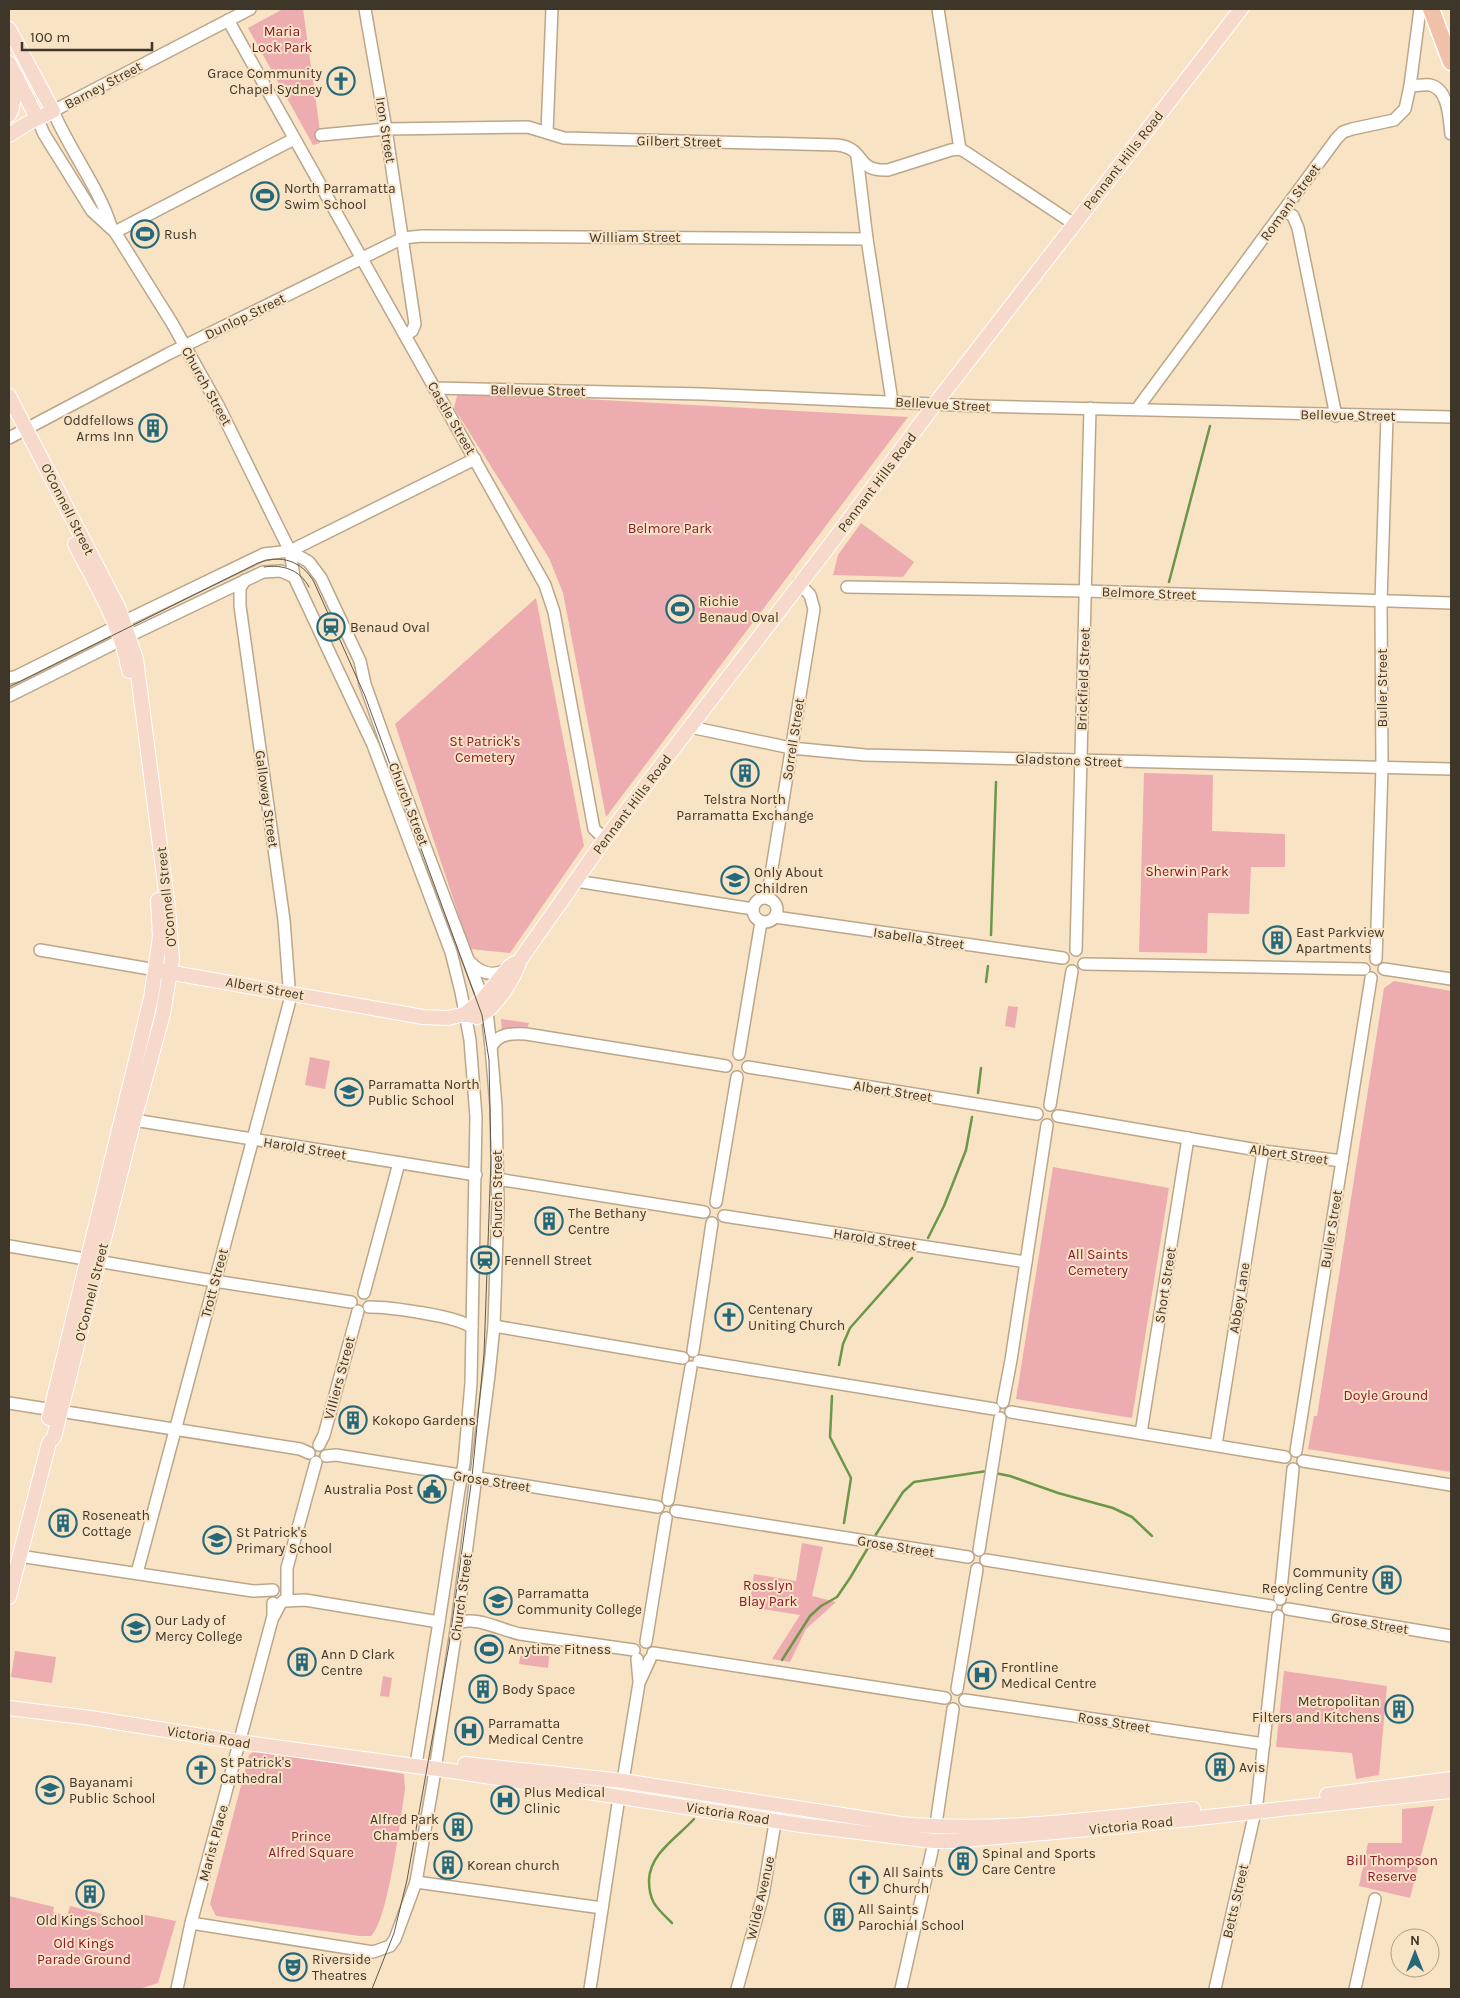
<svg xmlns="http://www.w3.org/2000/svg" width="1460" height="1998" font-family="Karla,sans-serif">
<style>
.green{fill:#edacaf}
.lines{fill:none;stroke-linecap:round;stroke-linejoin:round}
.stream{stroke:#6b9748;stroke-width:2.5}
.minor-casing{stroke:#bba689;stroke-width:14}
.major-casing{stroke:#fff;stroke-width:16}
.highway-casing{stroke:#fff;stroke-width:19}
.minor{stroke:#fff;stroke-width:11}
.major{stroke:#f7d9cb;stroke-width:14}
.highway{stroke:#f1c0a9;stroke-width:16}
.tram{stroke:#635748;stroke-width:1}
.labels{text-anchor:middle;stroke-width:4;stroke-linejoin:round;paint-order:stroke}
.park-label{font-size:14px;fill:#8c172e;stroke:#f9e3c5}
.poi-label{font-size:14px;fill:#3f362a;stroke:#f9e3c5;text-anchor:start}
.street-label{font-size:14px;fill:#3f362a;stroke:#f9e3c5}
</style>
<rect width="100%" height="100%" fill="#f9e3c5"/>
<!-- green -->
<g class="green">
<polygon points="283,9 303,9 319,124 320,143 313,145 248,28"/>
<polygon points="458,392 908,417 606,817 563,593 549,558 454,408"/>
<polygon points="861,523 914,562 903,577 833,575 838,555"/>
<polygon points="536,598 584,846 510,953 470,949 395,724"/>
<polygon points="1144,773 1213,775 1212,831 1285,834 1285,867 1251,867 1249,914 1208,913 1207,953 1139,952"/>
<polygon points="1394,981 1451,991 1451,1472 1308,1449 1314,1416 1317,1416 1384,988"/>
<polygon points="1008,1006 1018,1007 1015,1028 1005,1026"/>
<polygon points="501,1019 529,1023 527,1029 502,1033"/>
<polygon points="310,1057 330,1061 325,1089 305,1085"/>
<polygon points="1053,1167 1169,1188 1132,1418 1016,1399"/>
<polygon points="802,1543 823,1547 812,1596 836,1602 806,1629 790,1662 772,1659 800,1615 749,1607 754,1574 796,1581"/>
<polygon points="522,1646 550,1650 548,1668 519,1664"/>
<polygon points="15,1651 56,1657 52,1683 11,1677"/>
<polygon points="1284,1671 1387,1686 1379,1775 1356,1779 1352,1753 1276,1747"/>
<polygon points="383,1676 392,1678 389,1697 380,1696"/>
<path d="M255,1751L404,1774L405,1789C401,1815 388,1922 371,1936H360L216,1916L210,1904L249,1755Z"/>
<polygon points="1434,1806 1410,1898 1359,1886 1368,1843 1402,1843 1402,1809"/>
<polygon points="9,1896 54,1907 53,1912 67,1916 70,1906 138,1923 140,1914 176,1921 158,1983 139,1989 9,1989"/>
</g>
<g class="lines">
<!-- stream -->
<g class="stream">
<polyline points="1169,582 1210,426"/>
<polyline points="991,935 996,782"/>
<polyline points="986,982 988,966"/>
<polyline points="978,1093 981,1068"/>
<polyline points="928,1238 944,1206 966,1150 972,1117"/>
<polyline points="839,1365 843,1344 850,1328 912,1258"/>
<polyline points="832,1396 830,1437 851,1478 844,1523"/>
<polyline points="995,1473 1010,1476 1058,1493 1113,1508 1132,1517 1152,1536"/>
<polyline points="873,1539 903,1492 914,1482 987,1471"/>
<polyline points="782,1660 810,1616 821,1606 837,1597 850,1578 869,1546"/>
<path d="M672,1923C657,1908 649,1903 649,1880C650,1853 678,1837 694,1819"/>
</g>
<!-- minor casing -->
<g class="minor-casing">
<g id="minor">
<polyline points="365,9 386,129 415,324 412,331 405,335"/>
<polyline points="938,9 960,149"/>
<polyline points="228,20 545,585 554,612 594,829 605,839"/>
<path d="M1410,86C1417,86 1424,84 1430,85C1449,89 1449,119 1451,134"/>
<polyline points="37,118 44,134 92,211 115,232 172,323 219,407 280,531 290,551 294,577 373,745 451,952 461,992 470,1040 476,1117 471,1383 464,1463 459,1490 439,1622 417,1758"/>
<polyline points="547,132 552,9"/>
<path d="M321,135L386,129L528,127L564,138L837,145C867,148 854,172 888,170L951,150L960,149L967,153L1074,224"/>
<polyline points="857,156 867,239 892,401"/>
<polyline points="1285,211 1293,216 1298,228 1336,416"/>
<path d="M111,226C98,186 70,151 53,111L250,9"/>
<polyline points="115,232 294,139"/>
<polyline points="434,388 702,394 978,406 1451,417"/>
<polyline points="1137,409 1337,138 1343,132 1352,129 1394,120 1405,109 1410,86 1420,9"/>
<polyline points="9,438 168,354 403,238 422,236 867,239"/>
<polyline points="847,587 1086,591 1451,603"/>
<polyline points="125,621 264,554 290,551 475,459"/>
<polyline points="129,636 263,572 281,571 294,577"/>
<polyline points="9,678 17,676 117,626"/>
<polyline points="9,696 121,640"/>
<polyline points="690,727 791,748 865,755 1451,769"/>
<polyline points="576,881 753,909"/>
<circle cx="765" cy="910" r="12"/>
<polyline points="769,899 768,893 814,609 810,595 799,583"/>
<polyline points="775,917 1063,958"/>
<polyline points="40,950 156,970"/>
<polyline points="1076,950 1090,408"/>
<polyline points="1376,959 1382,767 1381,601 1387,417"/>
<path d="M470,962C481,974 493,977 507,969"/>
<polyline points="1084,964 1364,969"/>
<polyline points="1384,969 1451,979"/>
<path d="M491,1047C498,1033 513,1033 526,1034L726,1066"/>
<polyline points="739,1054 761,922"/>
<polyline points="748,1067 1037,1114"/>
<polyline points="1050,1105 1072,971"/>
<polyline points="1058,1116 1263,1151 1342,1161"/>
<polyline points="134,1120 476,1175"/>
<polyline points="497,1179 704,1212"/>
<polyline points="716,1202 737,1077"/>
<polyline points="724,1216 1026,1262"/>
<polyline points="9,1246 214,1281 351,1302"/>
<polyline points="364,1293 399,1163"/>
<path d="M369,1307C388,1307 460,1316 472,1328"/>
<polyline points="494,1326 683,1358"/>
<polyline points="693,1351 712,1223"/>
<polyline points="699,1361 994,1409"/>
<polyline points="1003,1402 1011,1360 1047,1125"/>
<polyline points="9,1403 300,1449 309,1453"/>
<polyline points="1011,1412 1285,1457"/>
<polyline points="1141,1433 1188,1138"/>
<polyline points="319,1445 324,1435 358,1311"/>
<polyline points="1216,1445 1263,1151"/>
<polyline points="1296,1451 1371,978"/>
<polyline points="326,1456 336,1455 658,1507"/>
<polyline points="1303,1461 1451,1485"/>
<polyline points="668,1500 691,1367"/>
<polyline points="676,1511 968,1557"/>
<polyline points="979,1550 1000,1418"/>
<polyline points="19,1556 253,1591 273,1590"/>
<polyline points="986,1560 1271,1606"/>
<polyline points="137,1573 290,1000 284,920 240,606 240,588 245,580"/>
<polyline points="1280,1599 1293,1469"/>
<polyline points="286,1601 305,1600 439,1622"/>
<polyline points="1288,1609 1451,1636"/>
<polyline points="274,1616 280,1604 287,1598 287,1568 316,1462"/>
<path d="M457,1624C472,1614 504,1631 520,1634L634,1650"/>
<polyline points="646,1642 666,1518"/>
<polyline points="653,1653 945,1698"/>
<polyline points="637,1659 639,1681"/>
<polyline points="957,1689 977,1569"/>
<polyline points="965,1700 1264,1744"/>
<polyline points="623,1781 639,1683 650,1659"/>
<polyline points="1257,1803 1278,1616"/>
<polyline points="416,1882 602,1908"/>
<polyline points="191,1923 373,1952 390,1946 395,1939 416,1882 433,1783 457,1624 489,1375 494,1326 498,1205 496,1106 491,1047 487,1012 483,999 387,746 365,684 360,661 321,578 309,562 290,551"/>
<polyline points="177,1989 191,1923 273,1616 273,1603"/>
<polyline points="590,1989 619,1797"/>
<polyline points="737,1989 763,1895 778,1805"/>
<polyline points="901,1989 932,1851 953,1709"/>
<polyline points="1215,1989 1255,1812"/>
<polyline points="1355,1989 1375,1899"/>
</g>
</g>
<!-- major casing -->
<g class="major-casing">
<g id="major">
<polyline points="9,29 53,111 28,123 9,135"/>
<polyline points="9,63 37,118"/>
<polyline points="9,115 12,108 17,78"/>
<polyline points="9,396 119,609 136,659 168,908 172,959 163,1014 134,1120 54,1437 49,1443 9,1597"/>
<path d="M75,544C96,585 121,625 129,671"/>
<path d="M156,970L423,1017L448,1018L465,1014L477,1017C494,1011 515,977 520,960L605,839L690,727L826,550L935,404L1241,9"/>
<polyline points="465,1014 483,999 509,967 515,963"/>
<polyline points="49,1418 151,998 160,937 158,900"/>
<polyline points="9,1708 91,1718 239,1742 452,1771 801,1825 933,1841 953,1841 1123,1826 1451,1791"/>
<path d="M465,1764L623,1781L901,1824C998,1833 1097,1818 1193,1809"/>
<polyline points="1327,1795 1451,1779"/>
</g>
</g>
<!-- highway casing -->
<g class="highway-casing">
<polyline id="highway" points="1431,9 1451,62"/>
</g>
<!-- minor -->
<use href="#minor" class="minor"/>
<!-- major -->
<use href="#major" class="major"/>
<!-- highway -->
<use href="#highway" class="highway"/>
<!-- tram -->
<g class="tram">
<path d="M264,567C283,564 300,570 309,587"/>
<path d="M9,687L258,563C281,554 302,561 314,582L365,696L482,1015L489,1060L491,1160L484,1354L472,1477L449,1645L407,1880L394,1933L372,1989"/>
</g>
</g>
<!-- icons -->
<defs>
<g id="church-ring" transform="scale(1.4375)"><circle r="9.5" fill="#f9e3c5" stroke="#25687a" stroke-width="1.5"/><path d="M-1.2-6h2.4v3.5h3.3v2.4h-3.3V6h-2.4V-.1h-3.3v-2.4h3.3Z" fill="#25687a"/></g>
<g id="stadium-ring" transform="scale(1.4375)"><circle r="9.5" fill="#f9e3c5" stroke="#25687a" stroke-width="1.5"/><path d="M0-5a6.5 5 0 1 0 0 10a6.5 5 0 1 0 0-10ZM-3.5-1.8h7v3.6h-7Z" fill="#25687a"/></g>
<g id="building-ring" transform="scale(1.4375)"><circle r="9.5" fill="#f9e3c5" stroke="#25687a" stroke-width="1.5"/><path d="M-4-6H4V6H1V3H-1V6H-4ZM-2.5-4.3h1.7v1.8h-1.7ZM.8-4.3h1.7v1.8H.8ZM-2.5-1h1.7V.8h-1.7ZM.8-1h1.7V.8H.8Z" fill="#25687a"/></g>
<g id="station-ring" transform="scale(1.4375)"><circle r="9.5" fill="#f9e3c5" stroke="#25687a" stroke-width="1.5"/><path d="M-3-6H3Q5-6 5-4V2Q5 4 3 4L4.5 6H3L1.5 4h-3L-3 6H-4.5L-3 4Q-5 4-5 2V-4Q-5-6-3-6ZM-3.5-4v3h7v-3ZM-3.5 1v1.5H-2V1ZM2 1v1.5H3.5V1Z" fill="#25687a"/></g>
<g id="school-ring" transform="scale(1.4375)"><circle r="9.5" fill="#f9e3c5" stroke="#25687a" stroke-width="1.5"/><path d="M0-5L7-2L0 1L-7-2ZM-4 1L0 2.5L4 1V4Q0 6-4 4Z" fill="#25687a"/></g>
<g id="civic-ring" transform="scale(1.4375)"><circle r="9.5" fill="#f9e3c5" stroke="#25687a" stroke-width="1.5"/><path d="M-.6-6.5H3V-4.5H.6V-3L4-1V1h2V6H-6V1h2V-1L-.6-3ZM-1.2 2.5V6h2.4V2.5Z" fill="#25687a"/></g>
<g id="university-ring" transform="scale(1.4375)"><circle r="9.5" fill="#f9e3c5" stroke="#25687a" stroke-width="1.5"/><path d="M0-5L7-2L0 1L-7-2ZM-4 1L0 2.5L4 1V4Q0 6-4 4Z" fill="#25687a"/></g>
<g id="hospital-ring" transform="scale(1.4375)"><circle r="9.5" fill="#f9e3c5" stroke="#25687a" stroke-width="1.5"/><path d="M-5-5h3v3.5h4V-5h3V5h-3V1.5h-4V5h-3Z" fill="#25687a"/></g>
<g id="theatre-ring" transform="scale(1.4375)"><circle r="9.5" fill="#f9e3c5" stroke="#25687a" stroke-width="1.5"/><path d="M-5-5.5Q0-4 5-5.5V0Q5 5 0 6Q-5 5-5 0ZM-3.3-2.5H-1v1.5H-3.3ZM1-2.5H3.3v1.5H1ZM-2.8 1Q0 5.5 2.8 1Z" fill="#25687a"/></g>
</defs>
<g fill-rule="evenodd">
<use href="#church-ring" x="341" y="81"/>
<use href="#stadium-ring" x="265" y="196"/>
<use href="#stadium-ring" x="145" y="234"/>
<use href="#building-ring" x="153" y="428"/>
<use href="#stadium-ring" x="680" y="609"/>
<use href="#station-ring" x="331" y="627"/>
<use href="#building-ring" x="745" y="773"/>
<use href="#school-ring" x="735" y="880"/>
<use href="#building-ring" x="1277" y="940"/>
<use href="#school-ring" x="349" y="1092"/>
<use href="#building-ring" x="549" y="1221"/>
<use href="#station-ring" x="485" y="1260"/>
<use href="#church-ring" x="729" y="1317"/>
<use href="#building-ring" x="353" y="1420"/>
<use href="#civic-ring" x="432" y="1489"/>
<use href="#building-ring" x="63" y="1523"/>
<use href="#school-ring" x="217" y="1540"/>
<use href="#building-ring" x="1387" y="1580"/>
<use href="#university-ring" x="498" y="1601"/>
<use href="#school-ring" x="136" y="1628"/>
<use href="#stadium-ring" x="489" y="1649"/>
<use href="#building-ring" x="302" y="1662"/>
<use href="#hospital-ring" x="982" y="1675"/>
<use href="#building-ring" x="483" y="1689"/>
<use href="#building-ring" x="1399" y="1709"/>
<use href="#hospital-ring" x="469" y="1731"/>
<use href="#building-ring" x="1220" y="1767"/>
<use href="#church-ring" x="201" y="1770"/>
<use href="#school-ring" x="50" y="1790"/>
<use href="#hospital-ring" x="505" y="1800"/>
<use href="#building-ring" x="458" y="1827"/>
<use href="#building-ring" x="963" y="1861"/>
<use href="#building-ring" x="448" y="1865"/>
<use href="#church-ring" x="864" y="1880"/>
<use href="#building-ring" x="90" y="1894"/>
<use href="#building-ring" x="839" y="1917"/>
<use href="#theatre-ring" x="293" y="1967"/>
</g>
<g class="labels">
<!-- park labels -->
<g class="park-label">
<text x="282" y="36">Maria<tspan x="282" dy="16">Lock Park</tspan></text>
<text x="670" y="533">Belmore Park</text>
<text x="485" y="746">St Patrick's<tspan x="485" dy="16">Cemetery</tspan></text>
<text x="1187" y="876">Sherwin Park</text>
<text x="1098" y="1259">All Saints<tspan x="1098" dy="16">Cemetery</tspan></text>
<text x="1386" y="1400">Doyle Ground</text>
<text x="768" y="1590">Rosslyn<tspan x="768" dy="16">Blay Park</tspan></text>
<text x="311" y="1841">Prince<tspan x="311" dy="16">Alfred Square</tspan></text>
<text x="1392" y="1865">Bill Thompson<tspan x="1392" dy="16">Reserve</tspan></text>
<text x="84" y="1948">Old Kings<tspan x="84" dy="16">Parade Ground</tspan></text>
</g>
<!-- poi labels -->
<g class="poi-label">
<text x="322" y="78" text-anchor="end">Grace Community<tspan x="322" dy="16">Chapel Sydney</tspan></text>
<text x="284" y="193">North Parramatta<tspan x="284" dy="16">Swim School</tspan></text>
<text x="164" y="239">Rush</text>
<text x="134" y="425" text-anchor="end">Oddfellows<tspan x="134" dy="16">Arms Inn</tspan></text>
<text x="699" y="606">Richie<tspan x="699" dy="16">Benaud Oval</tspan></text>
<text x="350" y="632">Benaud Oval</text>
<text x="745" y="804" text-anchor="middle">Telstra North<tspan x="745" dy="16">Parramatta Exchange</tspan></text>
<text x="754" y="877">Only About<tspan x="754" dy="16">Children</tspan></text>
<text x="1296" y="937">East Parkview<tspan x="1296" dy="16">Apartments</tspan></text>
<text x="368" y="1089">Parramatta North<tspan x="368" dy="16">Public School</tspan></text>
<text x="568" y="1218">The Bethany<tspan x="568" dy="16">Centre</tspan></text>
<text x="504" y="1265">Fennell Street</text>
<text x="748" y="1314">Centenary<tspan x="748" dy="16">Uniting Church</tspan></text>
<text x="372" y="1425">Kokopo Gardens</text>
<text x="413" y="1494" text-anchor="end">Australia Post</text>
<text x="82" y="1520">Roseneath<tspan x="82" dy="16">Cottage</tspan></text>
<text x="236" y="1537">St Patrick's<tspan x="236" dy="16">Primary School</tspan></text>
<text x="1368" y="1577" text-anchor="end">Community<tspan x="1368" dy="16">Recycling Centre</tspan></text>
<text x="517" y="1598">Parramatta<tspan x="517" dy="16">Community College</tspan></text>
<text x="155" y="1625">Our Lady of<tspan x="155" dy="16">Mercy College</tspan></text>
<text x="508" y="1654">Anytime Fitness</text>
<text x="321" y="1659">Ann D Clark<tspan x="321" dy="16">Centre</tspan></text>
<text x="1001" y="1672">Frontline<tspan x="1001" dy="16">Medical Centre</tspan></text>
<text x="502" y="1694">Body Space</text>
<text x="1380" y="1706" text-anchor="end">Metropolitan<tspan x="1380" dy="16">Filters and Kitchens</tspan></text>
<text x="488" y="1728">Parramatta<tspan x="488" dy="16">Medical Centre</tspan></text>
<text x="220" y="1767">St Patrick's<tspan x="220" dy="16">Cathedral</tspan></text>
<text x="1239" y="1772">Avis</text>
<text x="69" y="1787">Bayanami<tspan x="69" dy="16">Public School</tspan></text>
<text x="524" y="1797">Plus Medical<tspan x="524" dy="16">Clinic</tspan></text>
<text x="439" y="1824" text-anchor="end">Alfred Park<tspan x="439" dy="16">Chambers</tspan></text>
<text x="982" y="1858">Spinal and Sports<tspan x="982" dy="16">Care Centre</tspan></text>
<text x="467" y="1870">Korean church</text>
<text x="883" y="1877">All Saints<tspan x="883" dy="16">Church</tspan></text>
<text x="858" y="1914">All Saints<tspan x="858" dy="16">Parochial School</tspan></text>
<text x="90" y="1925" text-anchor="middle">Old Kings School</text>
<text x="312" y="1964">Riverside<tspan x="312" dy="16">Theatres</tspan></text>
</g>
<!-- street labels -->
<g class="street-label">
<text transform="translate(103 85) rotate(-28)" y="5">Barney Street</text>
<text transform="translate(386 130) rotate(81)" y="5">Iron Street</text>
<text transform="translate(679 141) rotate(1)" y="5">Gilbert Street</text>
<text transform="translate(1123 160) rotate(-52)" y="5">Pennant Hills Road</text>
<text transform="translate(1290 202) rotate(-54)" y="5">Romani Street</text>
<text x="635" y="242">William Street</text>
<text transform="translate(245 316) rotate(-26)" y="5">Dunlop Street</text>
<text transform="translate(207 386) rotate(61)" y="5">Church Street</text>
<text transform="translate(538 390) rotate(1)" y="5">Bellevue Street</text>
<text transform="translate(943 404) rotate(3)" y="5">Bellevue Street</text>
<text transform="translate(1348 415) rotate(1)" y="5">Bellevue Street</text>
<text transform="translate(452 418) rotate(60)" y="5">Castle Street</text>
<text transform="translate(877 482) rotate(-53)" y="5">Pennant Hills Road</text>
<text transform="translate(68 509) rotate(63)" y="5">O'Connell Street</text>
<text transform="translate(1149 593) rotate(2)" y="5">Belmore Street</text>
<text transform="translate(1083 679) rotate(-88)" y="5">Brickfield Street</text>
<text transform="translate(1382 688) rotate(-90)" y="5">Buller Street</text>
<text transform="translate(793 739) rotate(-81)" y="5">Sorrell Street</text>
<text transform="translate(1069 760) rotate(2)" y="5">Gladstone Street</text>
<text transform="translate(267 799) rotate(82)" y="5">Galloway Street</text>
<text transform="translate(409 804) rotate(69)" y="5">Church Street</text>
<text transform="translate(632 804) rotate(-53)" y="5">Pennant Hills Road</text>
<text transform="translate(166 897) rotate(-96)" y="5">O'Connell Street</text>
<text transform="translate(919 938) rotate(8)" y="5">Isabella Street</text>
<text transform="translate(265 988) rotate(10)" y="5">Albert Street</text>
<text transform="translate(893 1091) rotate(9)" y="5">Albert Street</text>
<text transform="translate(305 1148) rotate(9)" y="5">Harold Street</text>
<text transform="translate(1289 1154) rotate(8)" y="5">Albert Street</text>
<text transform="translate(497 1194) rotate(-90)" y="5">Church Street</text>
<text transform="translate(1331 1229) rotate(-81)" y="5">Buller Street</text>
<text transform="translate(875 1239) rotate(9)" y="5">Harold Street</text>
<text transform="translate(214 1283) rotate(-75)" y="5">Trott Street</text>
<text transform="translate(1165 1285) rotate(-81)" y="5">Short Street</text>
<text transform="translate(91 1292) rotate(-76)" y="5">O'Connell Street</text>
<text transform="translate(1239 1298) rotate(-81)" y="5">Abbey Lane</text>
<text transform="translate(339 1378) rotate(-75)" y="5">Villiers Street</text>
<text transform="translate(492 1481) rotate(9)" y="5">Grose Street</text>
<text transform="translate(896 1546) rotate(9)" y="5">Grose Street</text>
<text transform="translate(461 1597) rotate(-82)" y="5">Church Street</text>
<text transform="translate(1370 1623) rotate(9)" y="5">Grose Street</text>
<text transform="translate(1114 1722) rotate(9)" y="5">Ross Street</text>
<text transform="translate(209 1737) rotate(9)" y="5">Victoria Road</text>
<text transform="translate(728 1813) rotate(9)" y="5">Victoria Road</text>
<text transform="translate(1131 1825) rotate(-6)" y="5">Victoria Road</text>
<text transform="translate(213 1843) rotate(-75)" y="5">Marist Place</text>
<text transform="translate(760 1898) rotate(-77)" y="5">Wilde Avenue</text>
<text transform="translate(1235 1901) rotate(-77)" y="5">Betts Street</text>
</g>
</g>
<!-- border -->
<rect width="1460" height="1998" fill="none" stroke="#3f362a" stroke-width="20"/>
<!-- north arrow -->
<g transform="translate(1415 1953)"><circle r="24" fill="#f9e3c5" stroke="#af9e87"/>
<path d="M0-4L9 19L0 12L-9 19Z" fill="#25687a"/>
<text y="-8" font-size="14" font-weight="bold" text-anchor="middle" fill="#3f362a">N</text>
</g>
<!-- scale -->
<path d="M22 42v8h130v-8" fill="none" stroke="#3f362a" stroke-width="2.5"/>
<text x="30" y="42" font-size="15" fill="#3f362a" stroke="#f9e3c5" stroke-width="4" paint-order="stroke">100 m</text>
</svg>
